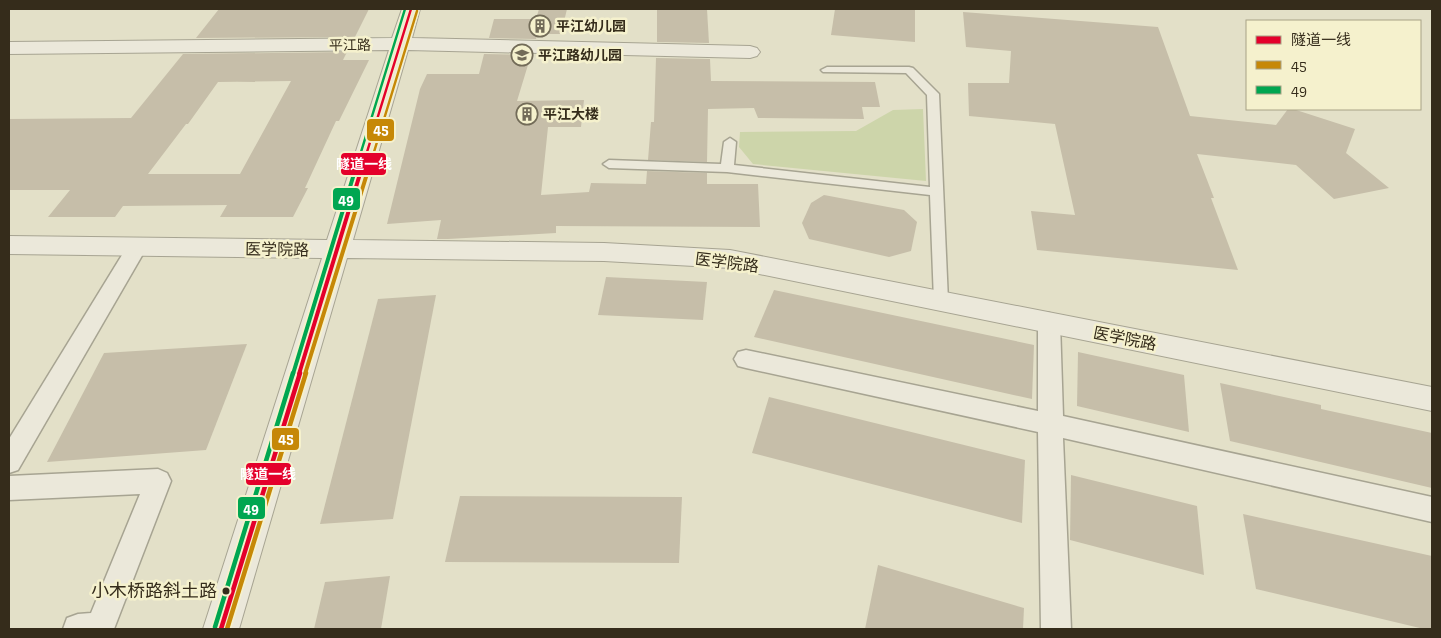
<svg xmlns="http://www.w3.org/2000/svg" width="1441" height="638" font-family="'Zilla Slab','Noto Sans SC',serif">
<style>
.green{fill:#cdd5aa}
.building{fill:#c6bea9;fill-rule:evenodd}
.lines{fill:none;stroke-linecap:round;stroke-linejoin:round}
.service-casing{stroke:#a7a492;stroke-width:3}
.pedestrian-casing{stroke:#a7a492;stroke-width:3}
.minor-casing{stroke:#a7a492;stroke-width:2}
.service{fill:#ebe8da;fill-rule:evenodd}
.pedestrian{fill:#ebe8da;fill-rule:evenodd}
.minor{fill:#ebe8da;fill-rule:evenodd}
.bus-1-far2-casing{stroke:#f5f1cd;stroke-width:5}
.bus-1-far1-casing{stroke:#f5f1cd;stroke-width:8}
.bus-1-casing{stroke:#f5f1cd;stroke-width:8}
.bus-2-far2-casing{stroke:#f5f1cd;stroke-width:5}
.bus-2-far1-casing{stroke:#f5f1cd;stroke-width:8}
.bus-2-casing{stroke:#f5f1cd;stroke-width:8}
.bus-3-far2-casing{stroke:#f5f1cd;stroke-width:5}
.bus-3-far1-casing{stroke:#f5f1cd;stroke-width:8}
.bus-3-casing{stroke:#f5f1cd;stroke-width:8}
.bus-1-far2{stroke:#e4002b;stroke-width:2.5}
.bus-1-far1{stroke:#e4002b;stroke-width:4}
.bus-1{stroke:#e4002b;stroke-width:4.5}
.bus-2-far2{stroke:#c68807;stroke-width:2.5}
.bus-2-far1{stroke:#c68807;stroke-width:4}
.bus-2{stroke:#c68807;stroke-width:4.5}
.bus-3-far2{stroke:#00a651;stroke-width:2.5}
.bus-3-far1{stroke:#00a651;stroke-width:4}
.bus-3{stroke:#00a651;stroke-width:4.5}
.bus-dot{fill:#352c1b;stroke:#f5f1cd;stroke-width:2}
.labels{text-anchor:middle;stroke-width:5;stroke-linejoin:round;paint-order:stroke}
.far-poi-label{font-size:14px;font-weight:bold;fill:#352c1b;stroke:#f5f1cd;text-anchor:start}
.far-street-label{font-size:14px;fill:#352c1b;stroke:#f5f1cd}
.street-label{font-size:16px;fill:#352c1b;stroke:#f5f1cd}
.near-bus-label{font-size:18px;fill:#352c1b;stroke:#f5f1cd;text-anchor:end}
.line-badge{stroke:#f5f1cd;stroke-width:2}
.badge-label{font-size:14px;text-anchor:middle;font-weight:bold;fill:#fff}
</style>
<rect width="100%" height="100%" fill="#e3e0c8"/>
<!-- green -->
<polygon class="green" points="923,109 926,181 753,164 739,147 740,132 856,131 893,110"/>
<!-- building -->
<g class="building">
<polygon points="219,9 369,9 355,37 196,38"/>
<polygon points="539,9 567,9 561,34 538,34 536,39 489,38 494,19 536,19"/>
<polygon points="657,9 707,9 709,43 657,42"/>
<polygon points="835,9 915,9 915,42 831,35"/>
<polygon points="963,12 1158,27 1190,116 1276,125 1288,109 1293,109 1355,129 1346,153 1389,188 1334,199 1296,165 1197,154 1214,198 1211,198 1238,270 1037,250 1031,211 1075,215 1055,124 969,116 968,83 1009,83 1011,51 966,47"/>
<path d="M347,52L343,60H369L339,121H336L305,188H308L293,217H220L227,205L123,206L115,217H48L70,190H9V119L131,118L183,54ZM291,81L240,174H148L186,124H188L218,82Z"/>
<polygon points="484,54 531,55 517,101 584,100 581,127 548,127 541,195 589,192 591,183 646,184 647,171 707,173 707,184 758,184 760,227 556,226 556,233 448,239 437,239 441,220 387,224 420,89 427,74 479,74"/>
<polygon points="656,58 710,59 711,81 875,82 880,107 862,107 864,119 758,118 754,108 708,109 707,162 648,160 651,122 654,122"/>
<polygon points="824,195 904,210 917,222 911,251 889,257 809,239 802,223 811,203"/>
<polygon points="606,277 707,282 703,320 598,315"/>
<polygon points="774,290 1034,345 1032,399 754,337"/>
<polygon points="436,295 393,519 320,524 378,299"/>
<polygon points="247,344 206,450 47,462 104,353"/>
<polygon points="1078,352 1184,375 1189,432 1077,406"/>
<polygon points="1220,383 1321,405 1321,409 1432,433 1432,488 1230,441"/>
<polygon points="769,397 1025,460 1022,523 752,453"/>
<polygon points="1071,475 1197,506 1204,575 1070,540"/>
<polygon points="460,496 682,497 679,563 445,562"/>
<polygon points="1243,514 1432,556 1432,629 1424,629 1256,589"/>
<polygon points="878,565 1024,608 1023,629 865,629"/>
<polygon points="390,576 381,629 314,629 325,582"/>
</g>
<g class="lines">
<!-- service casing -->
<g class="service-casing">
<polygon id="service" points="827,67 909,67 913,68 939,94 948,301 946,305 941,307 936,305 934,301 930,195 727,172 609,168 603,164 609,160 721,164 724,142 730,138 736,142 734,165 930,187 927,95 906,73 823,72 821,70"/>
</g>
<!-- pedestrian casing -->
<g class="pedestrian-casing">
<g id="pedestrian">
<polygon points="137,240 144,242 147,247 18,470 9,473 9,439 130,242"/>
<polygon points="1049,313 1057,316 1060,322 1063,416 1432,497 1432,522 1063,438 1071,629 1041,629 1038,432 746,368 738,366 734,359 738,352 746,350 1038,411 1038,322 1041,316"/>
<polygon points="158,469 167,473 171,481 114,629 63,629 67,618 78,614 91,613 140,494 9,500 9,476"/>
</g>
</g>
<!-- minor casing -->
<g class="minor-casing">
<polygon id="minor" points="402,9 420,9 412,38 750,46 757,48 760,52 757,56 750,58 408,50 353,240 604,243 730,250 1432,387 1432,411 730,268 604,261 347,258 239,629 203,629 322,258 9,254 9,236 327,240 389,50 9,54 9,42 392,38"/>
</g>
<!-- service -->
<use href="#service" class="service"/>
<!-- pedestrian -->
<use href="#pedestrian" class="pedestrian"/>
<!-- minor -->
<use href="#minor" class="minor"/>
<!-- bus-1-far2 casing -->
<g class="bus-1-far2-casing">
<polyline id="bus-1-far2" points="363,165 411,9"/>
</g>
<!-- bus-1-far1 casing -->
<g class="bus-1-far1-casing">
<polyline id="bus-1-far1" points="299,374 363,164"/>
</g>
<!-- bus-1 casing -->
<g class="bus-1-casing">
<polyline id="bus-1" points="221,629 300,373"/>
</g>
<!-- bus-2-far2 casing -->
<g class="bus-2-far2-casing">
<polyline id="bus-2-far2" points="370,165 417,11"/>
</g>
<!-- bus-2-far1 casing -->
<g class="bus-2-far1-casing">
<polyline id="bus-2-far1" points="305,374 370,164"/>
</g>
<!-- bus-2 casing -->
<g class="bus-2-casing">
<polyline id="bus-2" points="227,629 306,373"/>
</g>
<!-- bus-3-far2 casing -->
<g class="bus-3-far2-casing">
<polyline id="bus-3-far2" points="357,165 405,9"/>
</g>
<!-- bus-3-far1 casing -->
<g class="bus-3-far1-casing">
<polyline id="bus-3-far1" points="293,374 357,164"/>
</g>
<!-- bus-3 casing -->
<g class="bus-3-casing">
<polyline id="bus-3" points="215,627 293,373"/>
</g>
<!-- bus-1-far2 -->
<use href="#bus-1-far2" class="bus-1-far2"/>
<!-- bus-1-far1 -->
<use href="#bus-1-far1" class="bus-1-far1"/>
<!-- bus-1 -->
<use href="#bus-1" class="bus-1"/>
<!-- bus-2-far2 -->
<use href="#bus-2-far2" class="bus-2-far2"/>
<!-- bus-2-far1 -->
<use href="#bus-2-far1" class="bus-2-far1"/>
<!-- bus-2 -->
<use href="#bus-2" class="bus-2"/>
<!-- bus-3-far2 -->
<use href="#bus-3-far2" class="bus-3-far2"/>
<!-- bus-3-far1 -->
<use href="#bus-3-far1" class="bus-3-far1"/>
<!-- bus-3 -->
<use href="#bus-3" class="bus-3"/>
</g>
<!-- icons -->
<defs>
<g id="building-ring" transform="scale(1.125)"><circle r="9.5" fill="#f5f1cd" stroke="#726b58" stroke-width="1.5"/><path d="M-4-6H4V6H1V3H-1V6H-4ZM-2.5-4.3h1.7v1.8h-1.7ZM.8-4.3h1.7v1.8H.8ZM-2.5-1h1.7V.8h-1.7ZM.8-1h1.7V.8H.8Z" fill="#726b58"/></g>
<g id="school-ring" transform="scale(1.125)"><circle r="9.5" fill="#f5f1cd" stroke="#726b58" stroke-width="1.5"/><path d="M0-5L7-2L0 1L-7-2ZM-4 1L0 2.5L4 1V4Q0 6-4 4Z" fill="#726b58"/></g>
</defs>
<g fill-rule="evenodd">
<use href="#building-ring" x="540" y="26"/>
<use href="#school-ring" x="522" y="55"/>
<use href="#building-ring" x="527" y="114"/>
</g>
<!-- markers -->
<circle class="bus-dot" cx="226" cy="591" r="4.5"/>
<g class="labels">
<!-- far-poi labels -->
<g class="far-poi-label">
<text x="556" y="31">平江幼儿园</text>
<text x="538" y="60">平江路幼儿园</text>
<text x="543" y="119">平江大楼</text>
</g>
<!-- far-street labels -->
<g class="far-street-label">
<text transform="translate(350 45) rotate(-1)" y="5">平江路</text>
</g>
<!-- street labels -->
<g class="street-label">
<text transform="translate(277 249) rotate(1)" y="6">医学院路</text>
<text transform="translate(727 262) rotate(7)" y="6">医学院路</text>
<text transform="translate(1125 338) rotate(11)" y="6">医学院路</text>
</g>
<!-- near-bus labels -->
<g class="near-bus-label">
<text x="217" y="597">小木桥路斜土路</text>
</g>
</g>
<g class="line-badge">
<rect x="366" y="118" width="29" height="24" rx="5" fill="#c68807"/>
<rect x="340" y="152" width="47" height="24" rx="5" fill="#e4002b"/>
<rect x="332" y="187" width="29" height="24" rx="5" fill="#00a651"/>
<rect x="271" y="427" width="29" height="24" rx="5" fill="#c68807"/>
<rect x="245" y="462" width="47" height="24" rx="5" fill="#e4002b"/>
<rect x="237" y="496" width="29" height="24" rx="5" fill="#00a651"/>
</g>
<g class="badge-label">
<text x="381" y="134">45</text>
<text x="364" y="169">隧道一线</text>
<text x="346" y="204">49</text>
<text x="286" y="443">45</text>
<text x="268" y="479">隧道一线</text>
<text x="251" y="513">49</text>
</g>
<!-- border -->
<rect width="1441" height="638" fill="none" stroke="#352c1b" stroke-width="20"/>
<!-- legend -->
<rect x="1246" y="20" width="175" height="90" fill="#f5f1cd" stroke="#a8a286"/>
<rect x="1256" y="36" width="25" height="8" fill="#e4002b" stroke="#a8a286"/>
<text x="1291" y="45" font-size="15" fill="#352c1b">隧道一线</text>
<rect x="1256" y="61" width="25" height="8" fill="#c68807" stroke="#a8a286"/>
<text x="1291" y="70" font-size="15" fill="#352c1b">45</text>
<rect x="1256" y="86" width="25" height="8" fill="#00a651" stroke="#a8a286"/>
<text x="1291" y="95" font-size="15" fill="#352c1b">49</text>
</svg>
